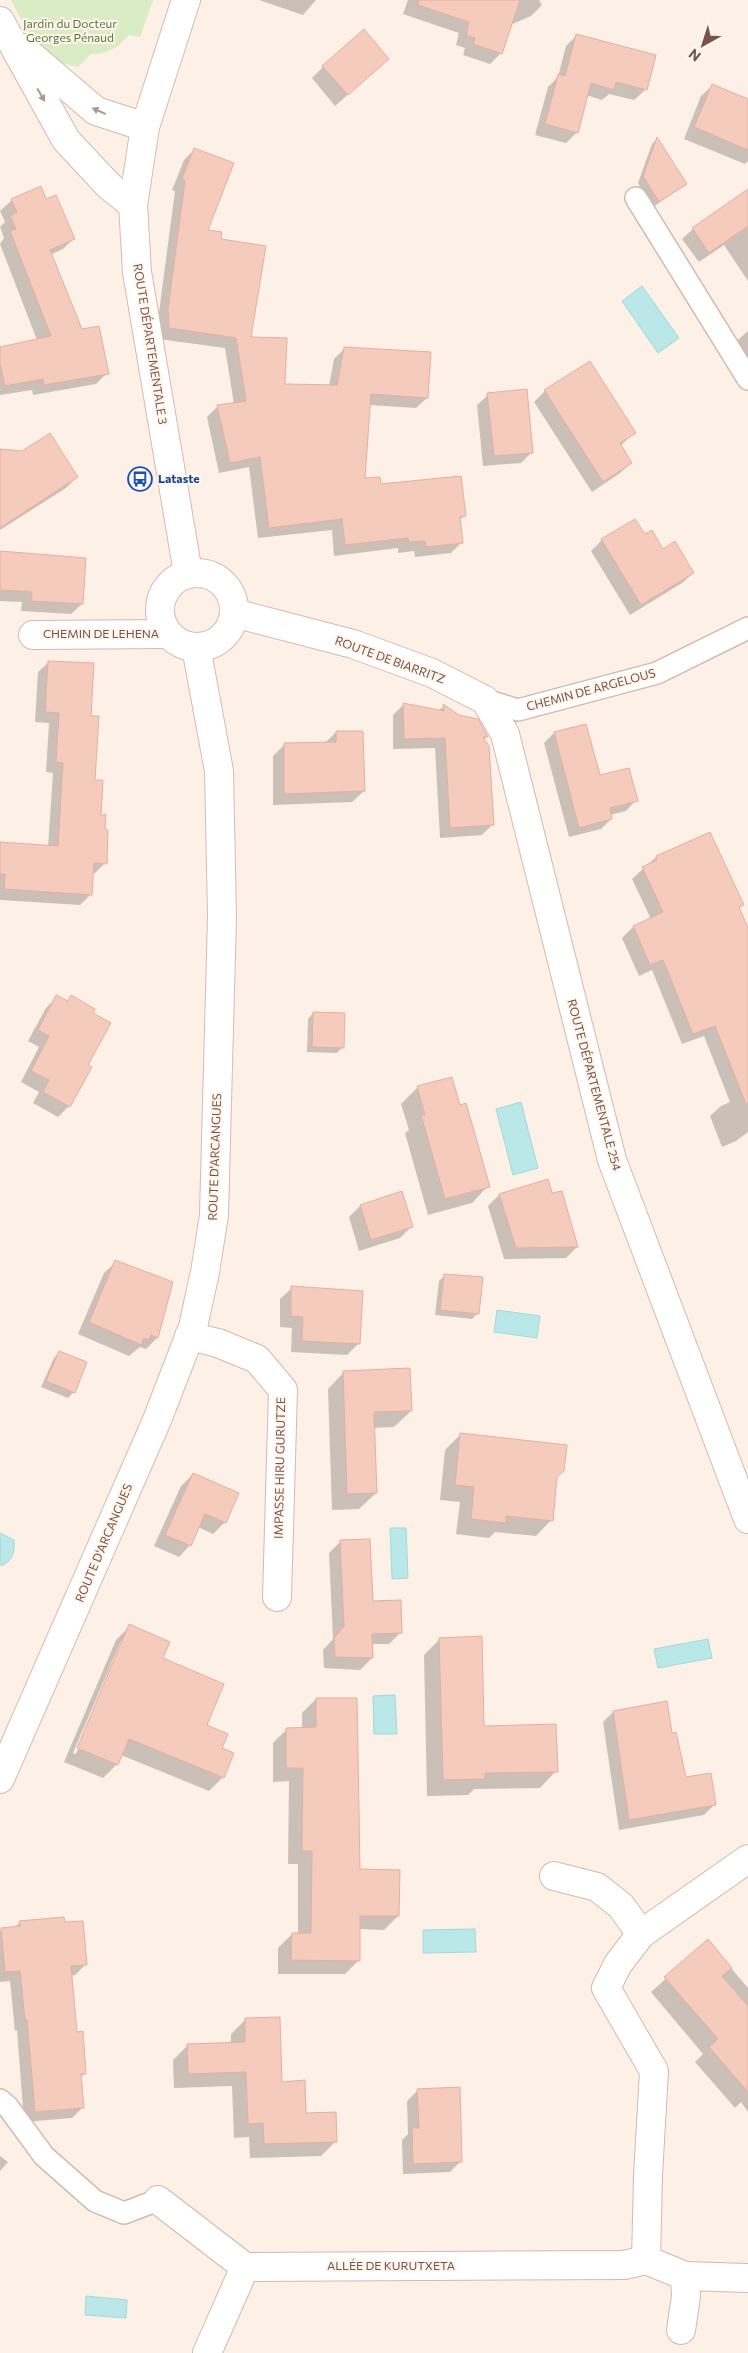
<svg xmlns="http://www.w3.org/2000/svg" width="748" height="2353" font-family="Commissioner,sans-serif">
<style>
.green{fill:#daecc4}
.water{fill:#bae8e8;stroke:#a0d9da}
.shadow{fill:#0003;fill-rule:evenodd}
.building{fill:#f4cbbd;stroke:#e7ae9d}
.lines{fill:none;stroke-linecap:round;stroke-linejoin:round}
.service-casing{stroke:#d2b9ae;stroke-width:24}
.minor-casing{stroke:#d2b9ae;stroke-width:30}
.tertiary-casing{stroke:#d2b9ae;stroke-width:30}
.secondary-casing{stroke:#d8baae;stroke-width:30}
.service{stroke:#fff;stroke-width:21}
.minor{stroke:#fff;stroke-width:28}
.tertiary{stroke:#fff;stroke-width:28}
.secondary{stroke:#fff;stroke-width:28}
.oneway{fill:#ae9892}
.labels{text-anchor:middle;stroke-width:4;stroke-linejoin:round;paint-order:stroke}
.park-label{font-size:12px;fill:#58783e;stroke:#fff6ee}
.street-label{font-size:12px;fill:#78544a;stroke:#fff6ee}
.transit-label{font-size:12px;font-weight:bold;fill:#164399;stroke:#fff6ee;text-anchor:start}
</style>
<rect width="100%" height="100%" fill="#fdf1e7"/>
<!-- green -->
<path class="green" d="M11,0H153L140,37L129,35L118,46L106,52L90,55L78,67C71,65 62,64 56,60C34,46 22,22 11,0Z"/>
<!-- water -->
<g class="water">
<polygon points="642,286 679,338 658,353 622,301"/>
<polygon points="521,1102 538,1168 513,1175 496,1109"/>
<polygon points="497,1310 540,1316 537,1338 494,1332"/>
<polygon points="390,1528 406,1528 408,1578 392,1579"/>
<path d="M0,1533L14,1540C15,1553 13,1560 1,1566Z"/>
<polygon points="708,1639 712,1658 658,1668 654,1649"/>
<polygon points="395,1695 397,1734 374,1734 373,1696"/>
<polygon points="475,1929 476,1952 423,1953 423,1930"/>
<polygon points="86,2296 127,2300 126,2318 85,2315"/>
</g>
<!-- shadow -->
<g class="shadow">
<polygon points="259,0 316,0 303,15"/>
<polygon points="408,0 539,0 542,5 531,16 510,25 501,53 490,64 463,55 465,48 456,45 459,33 403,14"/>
<polygon points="577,35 645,90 634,100 609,94 602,100 586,95 577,132 566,143 535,135 548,87 558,77 566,46"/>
<polygon points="323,67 376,70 335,106 312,78"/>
<polygon points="713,85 748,99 748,161 745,164 684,139 701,96"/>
<polygon points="657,139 686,184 653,207 638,183 652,144"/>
<polygon points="195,149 206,231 219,240 249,338 284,385 329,386 334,359 345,348 427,398 416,408 369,405 364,480 465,515 459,521 462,542 451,553 415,557 414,551 398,553 398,548 334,556 332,530 258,538 249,467 219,473 207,417 217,407 234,404 225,348 158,339 158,320 175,191 172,190 184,160"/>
<polygon points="40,188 46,201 74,238 63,249 50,255 81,331 107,373 96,384 33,395 32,390 0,395 0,348 37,340 0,244 4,238 0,227 5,222 0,211 12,200"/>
<polygon points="748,190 748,281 724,245 699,262 682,239 693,229"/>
<polygon points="748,331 748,372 731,346"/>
<polygon points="590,363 634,433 620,446 631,463 620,473 592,492 534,402 545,391"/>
<polygon points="488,395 532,452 521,463 483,466 477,405"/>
<polygon points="0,450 77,477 66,488 0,530"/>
<polygon points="645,536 693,573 682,583 630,615 591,551 602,540"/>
<polygon points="0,552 82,604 71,614 21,611 22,602 0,601"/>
<polygon points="49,662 90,717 94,781 99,817 104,830 105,863 95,873 92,873 90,895 80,905 0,900 0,843 48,847 53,773 46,772 49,723 35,722 38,672"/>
<polygon points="404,704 438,711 444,706 487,736 484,740 492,825 482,835 440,838 435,748 393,749 393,715"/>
<polygon points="586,725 599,776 636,800 626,811 610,815 611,819 601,829 569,837 544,743 554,733"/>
<polygon points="336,732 364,791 352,802 273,805 273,756 284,745 325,743"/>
<polygon points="656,857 743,904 738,909 748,961 748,1132 736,1141 722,1147 710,1116 721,1106 730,1102 704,1036 682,1044 652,970 639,976 622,938 633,927 651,919 632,879"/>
<polygon points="57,997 66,1002 71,997 87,1066 69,1106 58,1117 33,1103 39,1092 21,1082 39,1047 28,1041 46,1008"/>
<polygon points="313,1013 343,1047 337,1053 307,1052 308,1019"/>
<polygon points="418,1087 459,1106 488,1186 472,1203 428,1215 405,1133 409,1130 401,1104"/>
<polygon points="552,1194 577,1247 566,1258 504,1259 488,1206 499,1195"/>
<polygon points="360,1206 412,1226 400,1238 359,1251 349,1217"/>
<polygon points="116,1262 157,1338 146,1349 140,1347 129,1356 78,1334 104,1273"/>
<polygon points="445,1275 478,1313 472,1319 435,1315 439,1281"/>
<polygon points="292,1288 359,1343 347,1355 291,1352 292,1328 280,1327 280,1299"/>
<polygon points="59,1352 74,1392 68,1398 41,1387 54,1358"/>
<polygon points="344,1372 411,1411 394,1427 373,1428 376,1493 359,1509 332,1510 328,1389"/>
<polygon points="460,1435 556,1478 551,1520 536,1536 495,1532 489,1538 456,1534 460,1502 440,1500 445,1450"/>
<polygon points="193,1474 225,1522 213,1534 198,1527 190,1545 179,1557 154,1546 181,1486"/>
<polygon points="341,1541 372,1602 401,1632 389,1644 371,1644 372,1658 360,1670 324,1668 323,1650 333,1639 329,1553"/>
<path d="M130,1626L162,1659L221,1749L223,1777L209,1791L121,1755L117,1764L103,1778L64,1762L116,1640ZM121,1641H124L76,1754L73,1753Z"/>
<polygon points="440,1639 482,1728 556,1771 540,1788 474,1789 468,1795 427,1796 424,1655"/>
<polygon points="316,1699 359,1870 398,1916 384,1930 359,1929 359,1960 345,1974 278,1974 278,1948 292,1934 298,1934 298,1864 288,1864 289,1781 273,1782 273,1743 287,1729 302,1729 302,1713"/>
<polygon points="613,1712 671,1734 685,1778 715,1804 704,1815 619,1830 603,1722"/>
<polygon points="20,1922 64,1924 86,1964 75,1975 71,1976 76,2033 85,2073 80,2078 83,2107 72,2118 24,2122 17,2030 15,2031 10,1981 0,1982 0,1931 14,1928"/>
<polygon points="708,1941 748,1988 748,2112 741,2102 735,2108 695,2062 703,2054 651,1992"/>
<polygon points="245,2020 280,2083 305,2114 336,2141 321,2156 250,2158 249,2137 234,2138 232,2086 174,2088 173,2060 188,2045 231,2044 231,2034"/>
<polygon points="418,2090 461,2161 450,2172 403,2174 402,2140 408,2134 407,2101"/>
<polygon points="0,2156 8,2162 0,2171"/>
</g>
<!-- building -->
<g class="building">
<polygon points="419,0 520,0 502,54 473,44 475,38 466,35 469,22 418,5"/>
<polygon points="364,29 389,59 348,95 322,66"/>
<polygon points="576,34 656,55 647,90 616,82 614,90 591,83 578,133 545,124 558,74 565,76"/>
<polygon points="712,84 748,99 748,150 694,127"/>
<polygon points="657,137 687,184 659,202 643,176"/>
<polygon points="194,148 234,163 208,230 222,232 221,239 266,246 251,337 287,338 285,384 337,385 344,347 431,352 428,398 371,394 365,478 380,477 381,484 461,476 466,516 460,517 463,543 426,547 425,541 409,542 408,538 345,545 342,519 269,528 260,457 230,463 217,405 246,401 236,338 169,328 168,309 185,181 182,179"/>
<polygon points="41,186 46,199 56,195 75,239 50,250 82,329 99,326 109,374 44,385 43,379 5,386 0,364 0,347 51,336 10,231 16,229 10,216 17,212 11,199"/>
<polygon points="748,189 748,226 709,253 692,228"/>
<polygon points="590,361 636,433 620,443 632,463 603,482 544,390"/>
<polygon points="527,389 533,453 494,456 487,393"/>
<polygon points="50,433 78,477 0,528 0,449 22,451"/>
<polygon points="635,519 645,534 652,530 663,549 675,541 694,573 641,605 601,539"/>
<polygon points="0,551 86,558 83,604 31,601 32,592 0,590"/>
<polygon points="48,661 94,663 91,716 99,716 95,780 103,780 101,816 106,814 105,829 108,830 107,864 94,863 92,895 4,889 5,874 0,874 0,842 58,846 63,763 56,762 59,713 45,712"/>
<polygon points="403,703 444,711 443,704 459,715 478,719 488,737 483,737 489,746 494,825 450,828 445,738 404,739"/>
<polygon points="586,724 600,775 629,768 638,801 610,808 612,819 579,828 554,732"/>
<polygon points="336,731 363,731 365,791 284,794 284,743 336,742"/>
<polygon points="710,832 744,905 739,907 748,928 748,1104 746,1104 715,1026 693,1034 663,960 650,965 633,926 663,912 642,867 657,860 656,856"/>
<polygon points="56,995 68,1001 71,995 95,1009 93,1013 111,1023 88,1065 92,1067 70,1107 43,1092 49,1080 31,1071 49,1036 38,1030"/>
<polygon points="313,1012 345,1013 344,1048 312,1047"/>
<polygon points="452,1077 460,1105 466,1103 490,1187 445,1199 421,1115 425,1115 417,1086"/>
<polygon points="548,1179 552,1193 562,1191 578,1247 516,1248 499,1194"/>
<polygon points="402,1191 413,1227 371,1240 360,1205"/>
<polygon points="115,1260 173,1282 158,1338 151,1335 149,1340 144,1338 141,1345 89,1322"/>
<polygon points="444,1274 483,1277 479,1314 440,1310"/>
<polygon points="291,1286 363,1291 360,1344 302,1341 303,1317 291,1316"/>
<polygon points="59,1351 87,1362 75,1393 46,1381"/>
<polygon points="410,1368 412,1411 374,1412 377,1493 347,1494 343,1371"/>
<polygon points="460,1433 567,1445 564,1471 557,1477 553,1521 506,1516 506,1523 471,1519 474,1487 455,1485"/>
<polygon points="193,1473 239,1493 226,1523 205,1514 191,1546 165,1535"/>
<polygon points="370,1539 373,1601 401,1600 402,1633 372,1634 373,1658 335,1657 334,1638 344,1626 340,1540"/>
<polygon points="129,1624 170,1642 163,1658 224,1684 207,1725 228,1734 222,1748 234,1753 224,1778 129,1739 118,1765 77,1748"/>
<polygon points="482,1636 484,1726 556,1724 558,1772 485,1773 485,1779 443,1780 439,1638"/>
<polygon points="316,1698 357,1698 360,1869 400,1870 399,1916 360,1916 360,1961 291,1960 292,1933 311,1933 312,1851 302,1851 303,1768 286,1768 286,1728 316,1727"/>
<polygon points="667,1701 672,1733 676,1732 686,1777 711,1773 716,1805 629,1820 613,1711"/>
<polygon points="64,1917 65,1922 83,1921 87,1965 71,1966 77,2032 83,2031 86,2074 81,2074 84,2108 35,2112 27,2020 25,2020 20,1971 5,1972 1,1928 20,1926 19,1921"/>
<polygon points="708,1939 732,1968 722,1976 748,2006 748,2092 709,2047 718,2039 664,1977"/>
<polygon points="280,2017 282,2082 305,2080 306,2113 336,2112 337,2142 264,2144 263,2123 248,2124 246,2072 188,2074 187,2044 245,2042 245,2018"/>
<polygon points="460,2087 462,2162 413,2164 412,2128 419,2128 417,2089"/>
</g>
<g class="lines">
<!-- service casing -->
<g class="service-casing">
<g id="service">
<polyline points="636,198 748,379"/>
<polyline points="485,700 518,710 657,673 748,628"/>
<polyline points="0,2100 8,2107 44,2156 95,2201 124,2213 158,2200"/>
</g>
</g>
<!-- minor casing -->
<g class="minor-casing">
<g id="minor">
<polyline points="33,635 168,634"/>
<polyline points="189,1336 218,1343 257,1359 283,1390 277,1597"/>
<polyline points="554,1876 597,1887 621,1906 641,1934"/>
<polyline points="158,2200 245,2267 624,2265 646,2260 685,2276 748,2278"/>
<polyline points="646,2260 648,2176 654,2071 606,1988 618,1964 641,1934 748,1859"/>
<polyline points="681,2330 686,2296 685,2276"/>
<polyline points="207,2353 245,2267"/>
</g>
</g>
<!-- tertiary casing -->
<g class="tertiary-casing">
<g id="tertiary">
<polyline points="0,21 66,140 109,186 133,205"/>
<polyline points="22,48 96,111 145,127"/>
<polyline points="234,613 353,644 432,673 485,700 505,734 612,1160 748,1519"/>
</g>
</g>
<!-- secondary casing -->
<g class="secondary-casing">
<g id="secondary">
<polyline points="186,0 145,127 133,205 137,272 188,573"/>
<circle cx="197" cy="610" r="37"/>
<polyline points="0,1779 157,1420 193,1327 205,1272 214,1215 222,917 219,771 196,647"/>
</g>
</g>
<!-- service -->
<use href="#service" class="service"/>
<!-- minor -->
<use href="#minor" class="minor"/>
<!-- tertiary -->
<use href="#tertiary" class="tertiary"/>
<!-- secondary -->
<use href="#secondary" class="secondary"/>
</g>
<!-- one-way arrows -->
<defs><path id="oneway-solid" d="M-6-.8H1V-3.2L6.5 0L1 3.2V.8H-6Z" transform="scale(1.25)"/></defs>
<g class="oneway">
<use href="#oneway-solid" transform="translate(41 95) rotate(60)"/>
<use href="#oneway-solid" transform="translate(99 111) rotate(-156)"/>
</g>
<!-- icons -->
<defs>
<g id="bus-ring" transform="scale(1.25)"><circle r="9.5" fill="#fff6ee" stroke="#1a4fb4" stroke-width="1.5"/><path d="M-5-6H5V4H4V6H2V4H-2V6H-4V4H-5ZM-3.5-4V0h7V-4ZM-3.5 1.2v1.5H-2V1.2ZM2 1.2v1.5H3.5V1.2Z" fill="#1a4fb4"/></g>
</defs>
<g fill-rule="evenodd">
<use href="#bus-ring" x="140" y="479"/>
</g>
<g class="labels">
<!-- park labels -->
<g class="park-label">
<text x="70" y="28">Jardin du Docteur<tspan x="70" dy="14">Georges Pénaud</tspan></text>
</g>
<!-- street labels -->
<g class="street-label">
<text transform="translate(150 344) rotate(81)" y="4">ROUTE DÉPARTEMENTALE 3</text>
<text x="101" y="638">CHEMIN DE LEHENA</text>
<text transform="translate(390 660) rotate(20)" y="4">ROUTE DE BIARRITZ</text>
<text transform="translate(591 690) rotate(-15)" y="4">CHEMIN DE ARGELOUS</text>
<text transform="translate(594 1085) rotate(75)" y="4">ROUTE DÉPARTEMENTALE 254</text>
<text transform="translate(215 1157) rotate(-88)" y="4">ROUTE D'ARCANGUES</text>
<text transform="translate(280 1468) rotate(-89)" y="4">IMPASSE HIRU GURUTZE</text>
<text transform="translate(104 1543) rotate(-67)" y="4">ROUTE D'ARCANGUES</text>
<text x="391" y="2270">ALLÉE DE KURUTXETA</text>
</g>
<!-- transit labels -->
<g class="transit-label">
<text x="158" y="483">Lataste</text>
</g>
</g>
<!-- north arrow -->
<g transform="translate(703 45) rotate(219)" stroke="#fff6ee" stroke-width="4" paint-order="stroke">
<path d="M0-4L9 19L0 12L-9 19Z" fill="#78544a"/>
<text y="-8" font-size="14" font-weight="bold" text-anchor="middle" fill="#78544a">N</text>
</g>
</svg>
